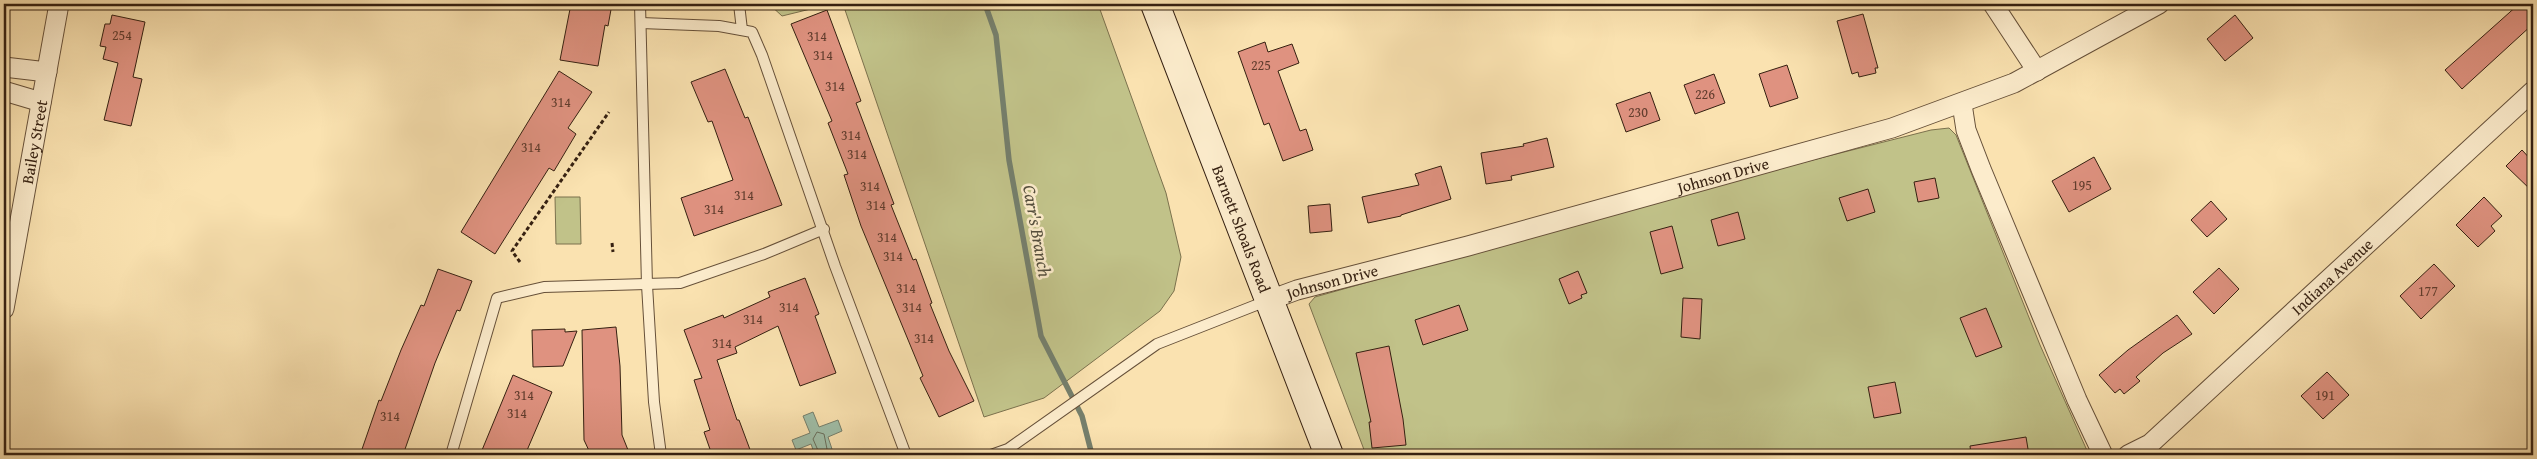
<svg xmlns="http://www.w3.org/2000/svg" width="2537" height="459" font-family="'Gentium Book Plus',serif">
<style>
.green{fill:#c1c289;stroke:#7b714d}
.water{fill:#9fbea8;stroke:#757f6c}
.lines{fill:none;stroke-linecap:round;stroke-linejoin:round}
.shore{stroke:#6a6f5c;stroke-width:1}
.stream{stroke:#757f6c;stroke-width:5.5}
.building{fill:#df9280;stroke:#352011}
.service-casing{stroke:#665039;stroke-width:12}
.minor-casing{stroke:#665039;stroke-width:21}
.secondary-casing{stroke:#352011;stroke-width:30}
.path{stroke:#352011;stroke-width:3;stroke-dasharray:4 2.5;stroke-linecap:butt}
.service{stroke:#fceccc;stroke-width:10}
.minor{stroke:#fceccc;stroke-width:19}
.secondary{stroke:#fceccc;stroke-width:28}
.labels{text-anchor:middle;stroke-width:5;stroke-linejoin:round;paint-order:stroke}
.number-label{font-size:14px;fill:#603c2d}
.street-label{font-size:16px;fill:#352011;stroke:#fceccc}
.water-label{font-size:18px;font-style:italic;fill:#554f3e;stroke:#fceccc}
</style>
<rect width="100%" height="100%" fill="#fae2b0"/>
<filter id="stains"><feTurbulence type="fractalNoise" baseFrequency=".004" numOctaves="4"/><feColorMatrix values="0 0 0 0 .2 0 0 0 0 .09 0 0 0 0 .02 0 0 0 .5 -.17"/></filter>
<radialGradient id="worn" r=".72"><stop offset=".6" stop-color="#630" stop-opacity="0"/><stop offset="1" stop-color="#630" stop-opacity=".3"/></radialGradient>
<!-- green -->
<g class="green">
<polygon points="769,4 831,4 782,16"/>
<polygon points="843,4 1098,4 1166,193 1181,257 1174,291 1160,311 1044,398 984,417"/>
<polygon points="1949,128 1956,135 2040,345 2089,455 1366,455 1309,304 1315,297 1702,188 1931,130"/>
<polygon points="555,197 580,197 581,244 556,244"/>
</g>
<!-- water -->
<polygon class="water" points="813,412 819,427 838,420 842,431 828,437 833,452 815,455 811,444 796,450 792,440 810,433 803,416"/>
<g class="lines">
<!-- shore -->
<polyline class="shore" points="820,455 813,439 817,432 824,434 827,449 825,455"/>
<!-- stream -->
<polyline class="stream" points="985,4 996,35 1009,160 1041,336 1082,416 1092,455"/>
</g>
<!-- building -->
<g class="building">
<polygon points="571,4 612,4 608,26 605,25 598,66 560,60"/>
<polygon points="2519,4 2533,4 2533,24 2462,89 2445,70"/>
<polygon points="827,10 861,101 856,103 894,204 891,205 913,260 916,259 932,303 930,304 949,351 974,401 939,417 920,378 923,376 861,226 844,175 848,174 828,123 832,121 791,24"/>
<polygon points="1863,14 1878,68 1875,68 1876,73 1859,77 1858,72 1852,74 1837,21"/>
<polygon points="112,15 145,22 133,77 142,79 131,126 104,120 118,63 103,59 106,47 100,46 105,24 110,24"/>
<polygon points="2235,15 2253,38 2225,61 2207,39"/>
<polygon points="1265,42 1268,52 1292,44 1299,63 1278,71 1300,131 1306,129 1313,150 1283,161 1269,123 1264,125 1238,52"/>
<polygon points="1787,65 1798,98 1770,107 1759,74"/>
<polygon points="725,69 745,118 748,117 782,205 694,236 681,198 733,180 712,121 708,122 691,82"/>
<polygon points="559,71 592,92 568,128 576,134 554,171 549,168 495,254 461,232"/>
<polygon points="1714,74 1725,103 1695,114 1684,85"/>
<polygon points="1650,92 1660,120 1626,132 1616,104"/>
<polygon points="1547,138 1554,167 1511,176 1512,180 1486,184 1481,153 1524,146 1523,144"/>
<polygon points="2522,150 2533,162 2533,192 2506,166"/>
<polygon points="2094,157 2111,189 2069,212 2052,181"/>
<polygon points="1441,166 1451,199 1401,215 1401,216 1368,223 1362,197 1419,185 1415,174"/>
<polygon points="1935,178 1939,198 1918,202 1914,182"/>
<polygon points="1868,189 1875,212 1847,221 1839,198"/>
<polygon points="2484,197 2502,216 2491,226 2495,231 2478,247 2456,225"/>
<polygon points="2211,201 2227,219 2207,237 2191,220"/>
<polygon points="1330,204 1332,231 1310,233 1308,206"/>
<polygon points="1738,212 1745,239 1718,246 1711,220"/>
<polygon points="1672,226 1683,268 1661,274 1650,232"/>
<polygon points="2434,264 2455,286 2421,319 2400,296"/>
<polygon points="2219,268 2239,289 2214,314 2193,292"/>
<polygon points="438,269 472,281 460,311 457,310 435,363 403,455 360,455 379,400 381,401 401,350 421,305 424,306"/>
<polygon points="1578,271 1587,293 1581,295 1582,298 1569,304 1559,279"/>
<polygon points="805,278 819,314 815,316 836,373 800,386 778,326 735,347 737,353 717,360 737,420 739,420 752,455 712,455 704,432 710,430 694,380 702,378 684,330 723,315 724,318 770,297 768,292"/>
<polygon points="1683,298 1702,299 1700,339 1681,337"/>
<polygon points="1459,305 1468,330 1423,345 1415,320"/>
<polygon points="1986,308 2002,347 1976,357 1960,318"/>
<polygon points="2177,315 2192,334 2163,353 2136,377 2140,381 2124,394 2120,389 2115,393 2099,375 2128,350"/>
<polygon points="616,327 620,366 622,435 630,455 591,455 584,440 582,330"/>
<polygon points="565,329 565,332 577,331 563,366 533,367 532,330"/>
<polygon points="1389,346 1403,419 1406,445 1372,448 1369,422 1371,422 1356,353"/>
<polygon points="2327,372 2349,395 2323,419 2301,396"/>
<polygon points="513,375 552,392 525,455 480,455"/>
<polygon points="1895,382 1901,413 1874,418 1868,387"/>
<polygon points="2026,437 2029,455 1971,455 1970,446"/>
</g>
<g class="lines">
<!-- service casing -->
<g class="service-casing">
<g id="service">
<polyline points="640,4 647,285 654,402 661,455"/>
<polyline points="739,4 742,30"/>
<polyline points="641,23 719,26 752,32 762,55 835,266 906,455"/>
<polyline points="451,455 497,298 544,287 680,283 764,254 824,229"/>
<polyline points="991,455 1008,449 1157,344 1269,300"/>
</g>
</g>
<!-- minor casing -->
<g class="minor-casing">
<g id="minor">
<polyline points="1993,4 2037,71"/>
<polyline points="4,67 47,72"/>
<polyline points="4,91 41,102"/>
<polyline points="1962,104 1966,130 1981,169 2077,400 2103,455"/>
<path id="s1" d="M1270,300L1297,290L1468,246L1892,128L2014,83L2159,4"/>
<path id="s2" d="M4,309L59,4"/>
<path id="s3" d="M2128,455L2150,444L2533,91"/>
</g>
</g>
<!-- secondary casing -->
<g class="secondary-casing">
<g id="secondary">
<path id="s4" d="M1155,4L1329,455"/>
</g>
</g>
<!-- path -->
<g class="path">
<polyline points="612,243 613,252"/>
<polyline points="520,262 512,251 609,112"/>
</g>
<!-- service -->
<use href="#service" class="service"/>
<!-- minor -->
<use href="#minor" class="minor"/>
<!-- secondary -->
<use href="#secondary" class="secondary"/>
</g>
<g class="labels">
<!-- number labels -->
<g class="number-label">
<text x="122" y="40">254</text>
<text x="817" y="41">314</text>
<text x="823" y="60">314</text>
<text x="1261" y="70">225</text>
<text x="835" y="91">314</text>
<text x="1705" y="99">226</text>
<text x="561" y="107">314</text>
<text x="1638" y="117">230</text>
<text x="851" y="140">314</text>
<text x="531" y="152">314</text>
<text x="857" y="159">314</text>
<text x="2082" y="190">195</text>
<text x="870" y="191">314</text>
<text x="744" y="200">314</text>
<text x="876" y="210">314</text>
<text x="714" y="214">314</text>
<text x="887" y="242">314</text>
<text x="893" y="261">314</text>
<text x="906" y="293">314</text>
<text x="2428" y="296">177</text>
<text x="789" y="312">314</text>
<text x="912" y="312">314</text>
<text x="753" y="324">314</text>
<text x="924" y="343">314</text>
<text x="722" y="348">314</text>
<text x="524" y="400">314</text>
<text x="2325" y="400">191</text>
<text x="517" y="418">314</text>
<text x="390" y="421">314</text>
</g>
<!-- street labels -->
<g class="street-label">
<text dy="6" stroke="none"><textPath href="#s2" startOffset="170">Bailey Street</textPath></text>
<text dy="6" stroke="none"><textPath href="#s1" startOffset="470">Johnson Drive</textPath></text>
<text dy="6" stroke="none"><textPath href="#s4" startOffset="241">Barnett Shoals Road</textPath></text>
<text dy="6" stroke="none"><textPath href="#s3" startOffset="272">Indiana Avenue</textPath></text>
<text dy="6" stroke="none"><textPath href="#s1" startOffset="65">Johnson Drive</textPath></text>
</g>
<!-- water labels -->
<g class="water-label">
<text transform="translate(1037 231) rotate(80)" y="6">Carr's Branch</text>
</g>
</g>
<!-- margin -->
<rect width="2537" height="459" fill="none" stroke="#fae2b0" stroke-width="20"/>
<rect x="5" y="5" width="2527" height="449" fill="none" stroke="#352011" stroke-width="2.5"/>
<rect x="10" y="10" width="2517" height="439" fill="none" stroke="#352011"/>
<rect width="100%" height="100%" filter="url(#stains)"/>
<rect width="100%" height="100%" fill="url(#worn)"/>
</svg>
